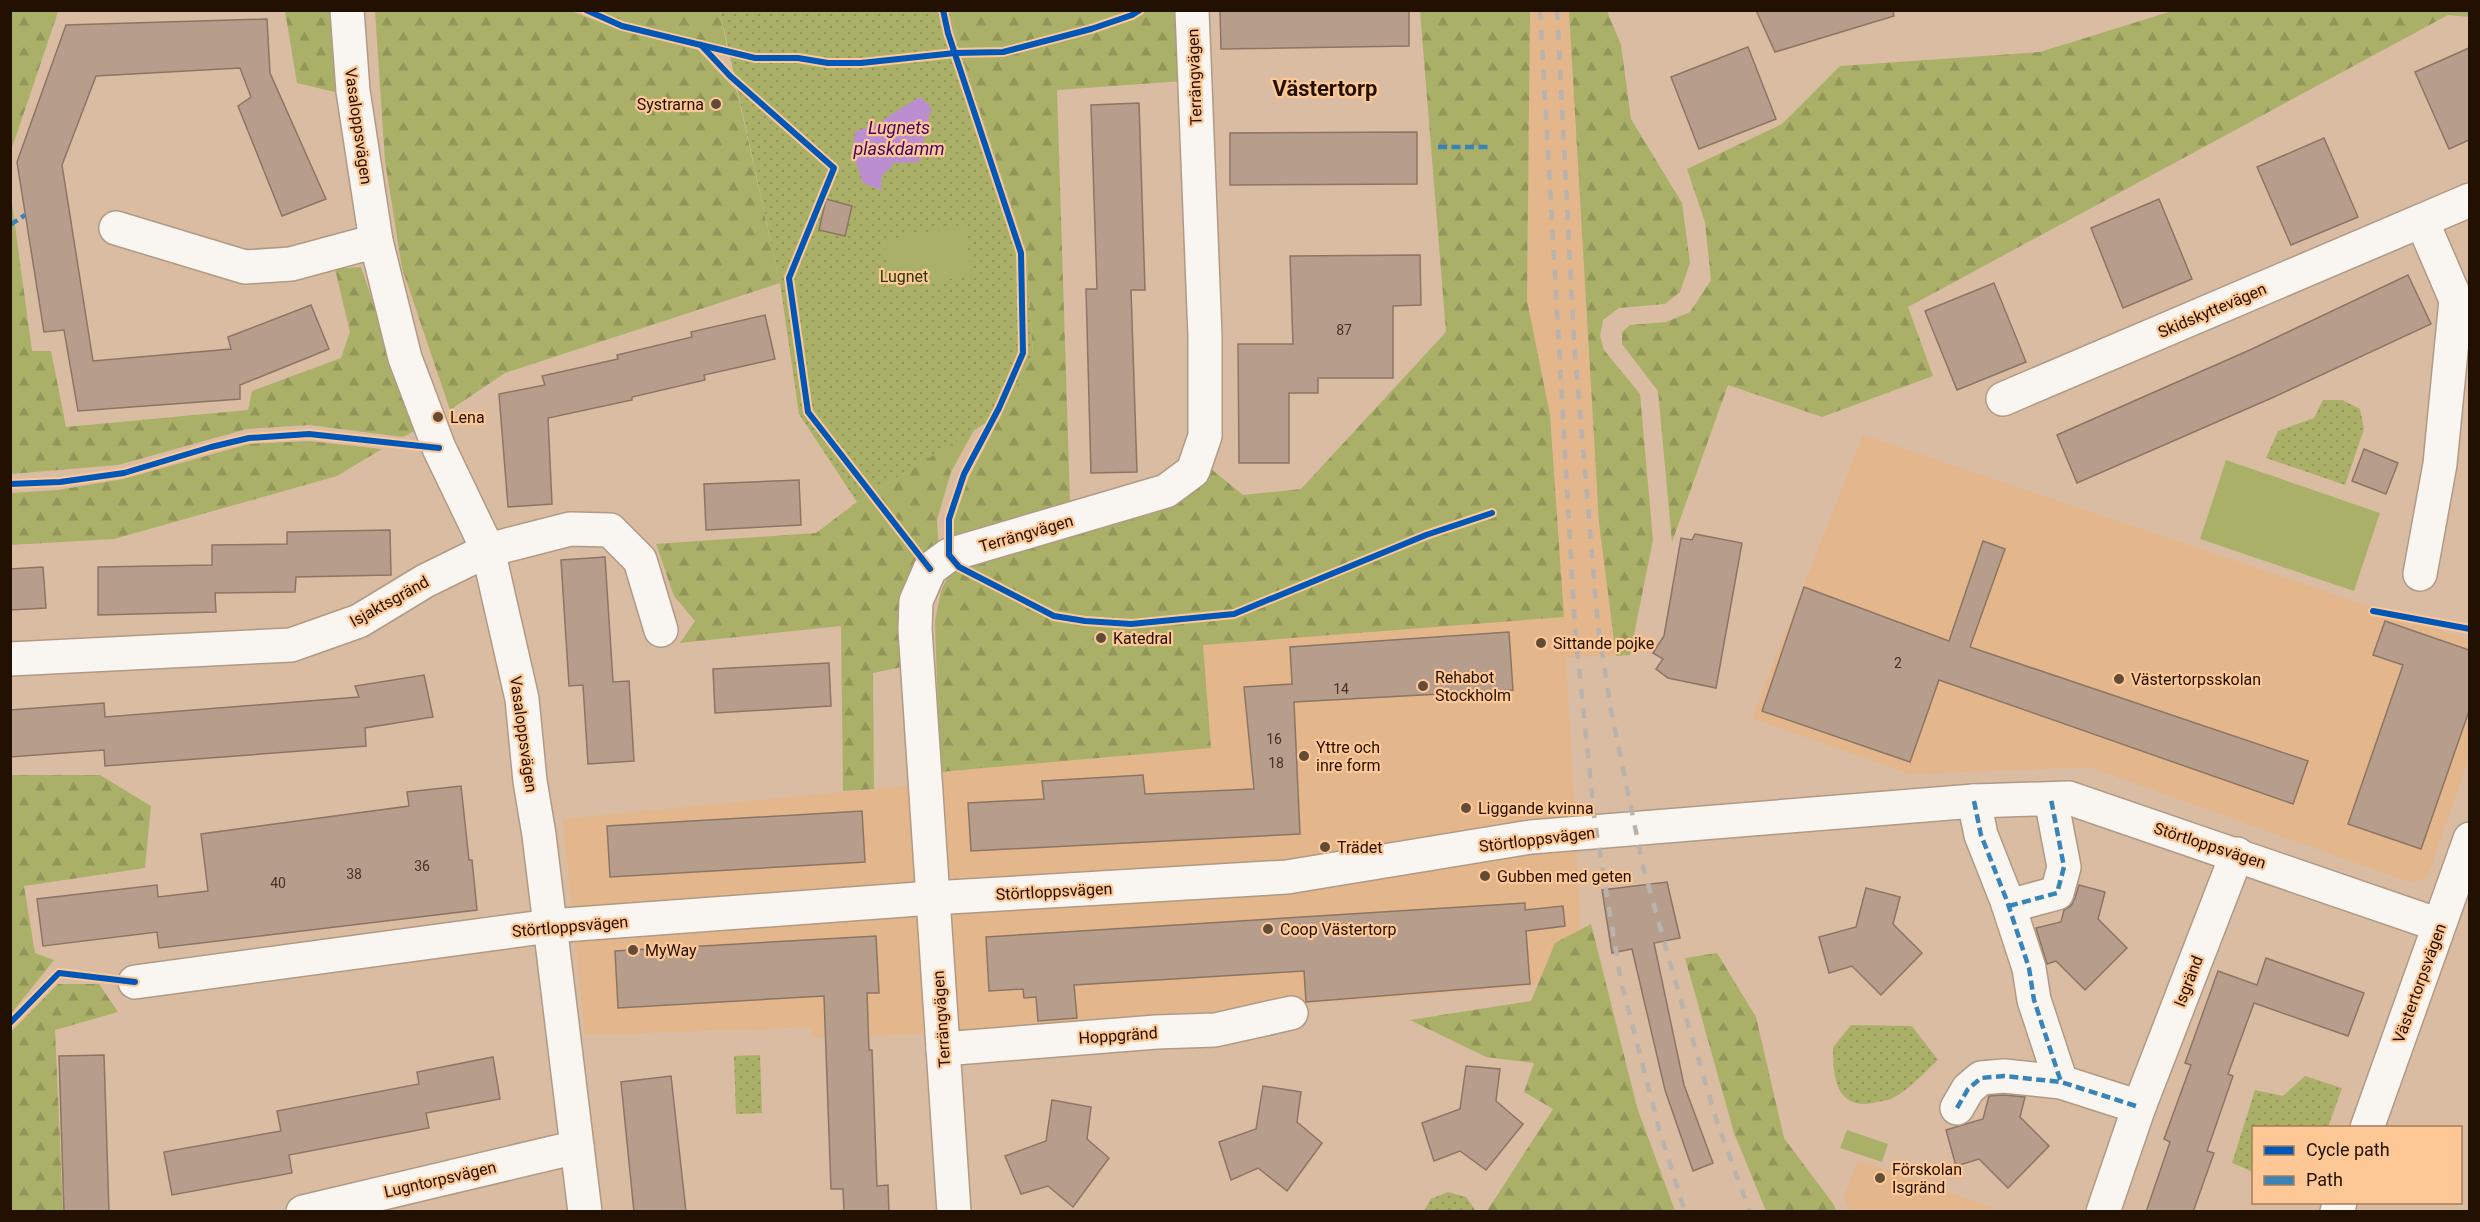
<svg xmlns="http://www.w3.org/2000/svg" width="2480" height="1222" font-family="Roboto,sans-serif">
<style>
.built{fill:#e3b68c}
.green{fill:url(#green-dots)}
.forest{fill:url(#forest-firs)}
.pitch{fill:#abb069}
.water{fill:#bb8ed2}
.building{fill:#b69d8c;stroke:#8d7564;stroke-width:1.5}
.lines{fill:none;stroke-linecap:round;stroke-linejoin:round}
.minor-casing{stroke:#b09a85;stroke-width:36}
.minor{stroke:#f9f5f1;stroke-width:33}
.rail{stroke:#bab3ac;stroke-width:4.5;stroke-dasharray:10 10;stroke-linecap:butt}
.quiet{stroke:#3883b8;stroke-width:4.5;stroke-dasharray:9 4.5;stroke-linecap:butt}
.cycleway-casing{stroke:#fdc896;stroke-width:10}
.cycleway{stroke:#0057b8;stroke-width:6}
.poi-dot{fill:#624c38;stroke:#fdc896;stroke-width:2}
.labels{text-anchor:middle;stroke-width:4.5;stroke-linejoin:round;paint-order:stroke}
.number-label{font-size:14px;fill:#473323}
.street-label{font-size:16px;fill:#221000;stroke:#fdc896}
.poi-label{font-size:16px;fill:#221000;stroke:#fdc896;text-anchor:start}
.park-label{font-size:16px;fill:#283701;stroke:#fdc896}
.water-label{font-size:18px;font-style:italic;fill:#42036b;stroke:#fdc896}
.district-label{font-size:22px;font-weight:bold;fill:#221000;stroke:#fdc896}
</style>
<defs>
<pattern id="green-dots" width="8" height="8" patternUnits="userSpaceOnUse" patternTransform="scale(1.5)"><rect width="8" height="8" fill="#abb069"/><path d="M2 2h.1M6 6h.1" fill="none" stroke="#939659" stroke-width="1.8" stroke-linecap="round"/></pattern>
<pattern id="forest-firs" width="22" height="20" patternUnits="userSpaceOnUse" patternTransform="scale(1.5)"><rect width="22" height="20" fill="#abb069"/><path d="M5 1l3.5 6h-7zM16 11l3.5 6h-7z" fill="#939659"/></pattern>
</defs>
<rect width="100%" height="100%" fill="#d9bca1"/>
<!-- built -->
<g class="built">
<polygon points="1530,11 1569,11 1599,523 1616,656 1566,657 1582,961 1531,986 929,1034 812,1037 811,1027 585,1035 563,819 926,784 940,772 1211,748 1202,645 1563,617 1550,415 1527,300"/>
<polygon points="1863,435 2469,640 2469,758 2427,878 2409,882 2089,767 1910,774 1752,718"/>
<polygon points="1858,1160 2002,1211 1850,1211 1844,1197"/>
</g>
<!-- green -->
<g class="green">
<polygon points="720,11 950,11 958,44 1026,250 1033,354 1004,412 857,502 799,414 780,283"/>
<polygon points="2323,400 2342,400 2360,409 2364,429 2345,485 2266,458 2278,431 2314,418"/>
<path d="M1851,1025L1912,1026L1938,1060C1924,1073 1909,1090 1891,1099C1886,1101 1879,1101 1873,1103C1835,1110 1833,1075 1833,1047Z"/>
<polygon points="760,1055 762,1113 736,1114 734,1056"/>
<polygon points="2305,1076 2342,1088 2328,1127 2254,1128 2253,1172 2232,1163 2255,1090 2283,1096"/>
<polygon points="1448,1192 1466,1197 1476,1211 1424,1211 1431,1199"/>
</g>
<!-- forest -->
<g class="forest">
<polygon points="11,10 100,11 58,12 11,151"/>
<polygon points="285,11 330,11 339,93 297,83"/>
<polygon points="375,11 571,11 621,30 698,50 737,91 780,283 505,373 450,410 402,268 385,161"/>
<polygon points="597,11 720,11 727,47 621,21"/>
<polygon points="950,11 1178,11 1183,81 1057,90 1070,502 954,535 954,520 969,477 1033,354 1026,250 958,44"/>
<polygon points="1420,11 1530,11 1527,300 1550,415 1564,617 1203,645 1211,748 940,772 935,621 941,591 949,574 1176,500 1210,468 1243,495 1301,489 1446,332"/>
<polygon points="1569,11 1607,11 1621,45 1631,119 1682,203 1690,263 1680,292 1665,304 1619,308 1603,320 1600,336 1604,350 1640,394 1653,540 1630,655 1616,656 1599,523"/>
<polygon points="2172,11 2469,10 2470,17 2448,15 1908,307 1933,376 1822,417 1728,385 1672,542 1658,391 1622,344 1622,332 1630,325 1666,322 1690,312 1711,280 1705,222 1687,169 1782,124 1840,66 2040,52"/>
<polygon points="10,189 32,351 51,351 66,427 248,410 252,391 341,358 350,332 335,269 361,267 416,430 403,437 309,425 247,429 118,465 11,474"/>
<polygon points="974,430 951,472 937,520 939,551 902,667 873,673 874,789 843,791 841,626 680,643 695,621 674,596 656,544 816,533 857,502"/>
<polygon points="309,441 382,449 337,476 114,539 11,545 11,493 58,490 123,479 249,444"/>
<polygon points="11,775 100,775 151,806 145,868 24,886 35,953 54,960 11,1014"/>
<polygon points="1591,924 1637,1107 1675,1211 1487,1211 1553,1109 1524,1092 1534,1063 1486,1057 1410,1020 1531,1001 1555,943"/>
<polygon points="1717,953 1756,1017 1784,1138 1834,1205 1836,1211 1766,1211 1734,1133 1685,958"/>
<polygon points="58,984 99,984 118,1012 55,1030 63,1211 11,1211 11,1032"/>
</g>
<!-- pitch -->
<g class="pitch">
<polygon points="964,226 972,275 891,290 883,240"/>
<polygon points="2226,460 2380,513 2354,591 2200,539"/>
<polygon points="1847,1130 1888,1144 1882,1162 1840,1148"/>
</g>
<!-- water -->
<path class="water" d="M920,97L931,107L919,162L892,163L891,168C881,173 880,179 882,190L863,183L852,149L856,131L881,123C885,117 911,103 920,97Z"/>
<!-- building -->
<g class="building">
<polygon points="1220,10 1409,10 1409,46 1221,49"/>
<polygon points="1756,10 1893,10 1894,16 1775,52"/>
<polygon points="267,19 270,73 326,199 282,216 238,106 251,97 240,68 96,76 62,165 93,361 231,349 228,337 311,305 329,349 240,385 240,399 78,411 64,330 44,332 17,162 66,25"/>
<polygon points="1748,47 1776,119 1699,149 1671,77"/>
<polygon points="2469,48 2469,140 2449,149 2415,72"/>
<polygon points="1139,103 1145,290 1131,290 1137,472 1091,473 1086,289 1097,289 1091,105"/>
<polygon points="1417,132 1417,184 1230,185 1230,133"/>
<polygon points="2324,138 2358,217 2291,245 2257,167"/>
<polygon points="826,199 852,206 845,236 819,230"/>
<polygon points="2159,199 2192,279 2123,308 2091,228"/>
<polygon points="1420,255 1421,305 1393,306 1393,378 1318,378 1318,393 1289,393 1289,463 1239,463 1238,344 1293,344 1290,256"/>
<polygon points="2408,275 2431,324 2274,397 2077,483 2057,435 2252,349"/>
<polygon points="1994,283 2026,362 1957,390 1925,311"/>
<polygon points="765,315 775,359 704,375 705,380 632,397 632,400 548,418 552,504 508,507 499,394 545,385 542,376 618,359 617,355 692,337 691,332"/>
<polygon points="2364,449 2398,463 2386,494 2352,481"/>
<polygon points="799,480 801,525 706,530 704,484"/>
<polygon points="390,530 391,575 296,577 295,592 215,593 216,612 98,615 98,567 212,565 212,545 287,544 287,532"/>
<polygon points="1695,534 1742,543 1716,688 1668,678 1656,669 1663,659 1653,653 1664,636 1681,538 1692,540"/>
<polygon points="1983,541 2005,549 1970,647 2308,761 2293,804 1939,680 1910,762 1762,711 1804,587 1949,641"/>
<polygon points="605,557 613,682 629,681 634,761 588,764 583,685 569,686 561,560"/>
<polygon points="43,567 46,608 10,610 10,569"/>
<polygon points="2385,621 2469,650 2469,711 2421,849 2348,824 2403,665 2373,655"/>
<polygon points="1509,632 1513,690 1294,702 1300,834 971,851 968,803 1044,799 1042,781 1143,775 1145,794 1254,789 1244,687 1292,684 1290,647"/>
<polygon points="829,663 831,706 715,713 713,669"/>
<polygon points="424,675 433,717 365,728 366,746 105,766 104,750 10,757 10,710 104,703 105,717 359,697 355,686"/>
<polygon points="461,786 469,860 472,860 477,910 159,948 157,932 43,946 37,899 157,885 158,897 208,891 201,834 409,806 407,792"/>
<polygon points="862,811 865,862 610,877 607,826"/>
<polygon points="1667,882 1680,938 1654,943 1684,1085 1713,1163 1693,1171 1665,1090 1632,949 1612,953 1602,890"/>
<polygon points="2079,885 2105,892 2098,919 2127,948 2085,990 2056,961 2047,964 2036,928 2061,922 2064,910 2071,906 2075,898"/>
<polygon points="1866,888 1900,897 1893,924 1922,953 1881,995 1852,966 1829,973 1819,937 1856,927"/>
<polygon points="1525,903 1525,910 1563,906 1565,926 1526,931 1530,984 1306,1002 1304,971 1074,985 1077,1018 1038,1021 1036,997 1024,998 1023,989 989,991 986,937"/>
<polygon points="876,936 879,993 867,993 869,1050 872,1050 877,1186 888,1185 889,1212 844,1212 843,1189 831,1189 824,996 618,1008 615,951"/>
<polygon points="2266,958 2364,993 2348,1036 2254,1003 2228,1074 2233,1076 2207,1151 2214,1153 2193,1212 2146,1212 2170,1142 2164,1139 2191,1065 2185,1063 2218,971 2257,985"/>
<polygon points="104,1055 109,1212 64,1212 59,1056"/>
<polygon points="493,1057 500,1099 426,1113 429,1128 289,1155 292,1173 172,1195 164,1152 281,1131 277,1111 419,1084 417,1072"/>
<polygon points="1466,1066 1500,1069 1496,1101 1523,1124 1486,1170 1460,1151 1434,1161 1422,1123 1460,1109"/>
<polygon points="671,1076 686,1212 634,1212 621,1082"/>
<polygon points="1263,1086 1301,1092 1297,1122 1322,1143 1287,1191 1258,1168 1231,1180 1219,1142 1256,1129"/>
<polygon points="2004,1095 2025,1097 2020,1117 2049,1146 2008,1188 1979,1159 1956,1166 1946,1130 1983,1119 1989,1096"/>
<polygon points="1052,1100 1091,1107 1087,1139 1109,1158 1073,1207 1048,1186 1021,1194 1005,1156 1046,1141"/>
</g>
<g class="lines">
<!-- minor casing -->
<g class="minor-casing">
<g id="minor">
<polyline points="347,10 353,91 376,241 405,358 439,448 488,550 522,699 530,781 539,835 585,1212"/>
<polyline points="116,228 245,267 291,264 376,241"/>
<polyline points="2003,399 2470,200"/>
<polyline points="2420,574 2440,464 2456,300 2422,221"/>
<polyline points="10,659 291,645 359,621 425,581 488,550 570,529 610,530 640,560 661,630"/>
<polyline points="1974,801 1981,835 2007,901 2029,968 2034,1000 2061,1082"/>
<polyline points="2009,906 2057,893 2064,867 2051,799"/>
<polyline points="135,982 550,926 932,898 1287,877 1531,837 1974,801 2069,798 2439,925"/>
<polyline points="943,1049 1156,1032 1215,1030 1291,1013"/>
<polyline points="1957,1108 1968,1089 1981,1078 2004,1076 2061,1082 2139,1107"/>
<polyline points="2367,1128 2470,839"/>
<polyline points="303,1212 577,1147"/>
<polyline points="954,1212 915,629 916,601 930,569 949,555 1166,491 1193,471 1205,436 1205,336 1192,10"/>
<polyline points="2103,1212 2139,1107 2237,854"/>
<polyline points="2337,1212 2340,1202"/>
</g>
</g>
<!-- minor -->
<use href="#minor" class="minor"/>
<!-- rail -->
<g class="rail">
<polyline points="1540,10 1575,629 1595,823 1621,981 1660,1132 1685,1212"/>
<polyline points="1557,10 1574,341 1598,626 1611,710 1643,866 1670,963 1717,1122 1750,1212"/>
</g>
<!-- quiet -->
<g class="quiet">
<polyline points="1438,147 1488,147"/>
<polyline points="10,225 25,215"/>
<polyline points="1974,801 1981,835 2007,901 2029,968 2034,1000 2061,1082"/>
<polyline points="2009,906 2057,893 2064,867 2051,799"/>
<polyline points="1957,1108 1968,1089 1981,1078 2004,1076 2061,1082 2139,1107"/>
</g>
<!-- cycleway casing -->
<g class="cycleway-casing">
<g id="cycleway">
<polyline points="586,10 622,26 755,58 798,58 828,63 861,63 955,53 1003,52 1091,29 1132,15 1140,10"/>
<polyline points="943,10 948,33 1021,253 1023,353 999,408 964,474 949,519 949,555 959,567 1054,616 1085,621 1131,624 1234,614 1426,535 1492,513"/>
<polyline points="701,45 730,76 834,168 789,278 808,412 930,569"/>
<polyline points="10,484 60,482 124,473 211,447 249,438 309,434 439,448"/>
<polyline points="2373,611 2470,629"/>
<polyline points="10,1023 59,973 135,982"/>
</g>
</g>
<!-- cycleway -->
<use href="#cycleway" class="cycleway"/>
</g>
<!-- markers -->
<g class="poi-dot">
<circle cx="716" cy="104" r="6"/>
<circle cx="438" cy="417" r="6"/>
<circle cx="1101" cy="638" r="6"/>
<circle cx="1541" cy="643" r="6"/>
<circle cx="2119" cy="679" r="6"/>
<circle cx="1423" cy="686" r="6"/>
<circle cx="1304" cy="756" r="6"/>
<circle cx="1466" cy="808" r="6"/>
<circle cx="1325" cy="847" r="6"/>
<circle cx="1485" cy="876" r="6"/>
<circle cx="1268" cy="929" r="6"/>
<circle cx="633" cy="950" r="6"/>
<circle cx="1880" cy="1178" r="6"/>
</g>
<g class="labels">
<!-- number labels -->
<g class="number-label">
<text x="1344" y="335">87</text>
<text x="1898" y="668">2</text>
<text x="1341" y="694">14</text>
<text x="1274" y="744">16</text>
<text x="1276" y="768">18</text>
<text x="422" y="871">36</text>
<text x="354" y="879">38</text>
<text x="278" y="888">40</text>
</g>
<!-- street labels -->
<g class="street-label">
<text transform="translate(1194 77) rotate(-92)" y="6">Terrängvägen</text>
<text transform="translate(359 126) rotate(82)" y="6">Vasaloppsvägen</text>
<text transform="translate(2212 310) rotate(-23)" y="6">Skidskyttevägen</text>
<text transform="translate(1026 533) rotate(-16)" y="6">Terrängvägen</text>
<text transform="translate(389 601) rotate(-29)" y="6">Isjaktsgränd</text>
<text transform="translate(524 734) rotate(82)" y="6">Vasaloppsvägen</text>
<text transform="translate(1537 839) rotate(-7)" y="6">Störtloppsvägen</text>
<text transform="translate(2210 845) rotate(18)" y="6">Störtloppsvägen</text>
<text transform="translate(1054 891) rotate(-3)" y="6">Störtloppsvägen</text>
<text transform="translate(570 926) rotate(-5)" y="6">Störtloppsvägen</text>
<text transform="translate(2188 981) rotate(-69)" y="6">Isgränd</text>
<text transform="translate(2419 983) rotate(-70)" y="6">Västertorpsvägen</text>
<text transform="translate(941 1019) rotate(-94)" y="6">Terrängvägen</text>
<text transform="translate(1118 1035) rotate(-4)" y="6">Hoppgränd</text>
<text transform="translate(440 1179) rotate(-13)" y="6">Lugntorpsvägen</text>
</g>
<!-- poi labels -->
<g class="poi-label">
<text x="704" y="110" text-anchor="end">Systrarna</text>
<text x="450" y="423">Lena</text>
<text x="1113" y="644">Katedral</text>
<text x="1553" y="649">Sittande pojke</text>
<text x="1435" y="683">Rehabot<tspan x="1435" dy="18">Stockholm</tspan></text>
<text x="2131" y="685">Västertorpsskolan</text>
<text x="1316" y="753">Yttre och<tspan x="1316" dy="18">inre form</tspan></text>
<text x="1478" y="814">Liggande kvinna</text>
<text x="1337" y="853">Trädet</text>
<text x="1497" y="882">Gubben med geten</text>
<text x="1280" y="935">Coop Västertorp</text>
<text x="645" y="956">MyWay</text>
<text x="1892" y="1175">Förskolan<tspan x="1892" dy="18">Isgränd</tspan></text>
</g>
<!-- park labels -->
<g class="park-label">
<text x="904" y="282">Lugnet</text>
</g>
<!-- water labels -->
<g class="water-label">
<text x="899" y="134">Lugnets<tspan x="899" dy="21">plaskdamm</tspan></text>
</g>
<!-- district labels -->
<g class="district-label">
<text x="1325" y="96">Västertorp</text>
</g>
</g>
<!-- border -->
<rect width="2480" height="1222" fill="none" stroke="#221000" stroke-width="24"/>
<!-- legend -->
<rect x="2252" y="1126" width="210" height="78" fill="#fdc896" stroke="#a57e5a" stroke-width="1.5"/>
<rect x="2264" y="1146" width="30" height="9" fill="#0057b8" stroke="#a57e5a" stroke-width="1.5"/>
<text x="2306" y="1156" font-size="18" fill="#221000">Cycle path</text>
<rect x="2264" y="1176" width="30" height="9" fill="#3883b8" stroke="#a57e5a" stroke-width="1.5"/>
<text x="2306" y="1186" font-size="18" fill="#221000">Path</text>
</svg>
